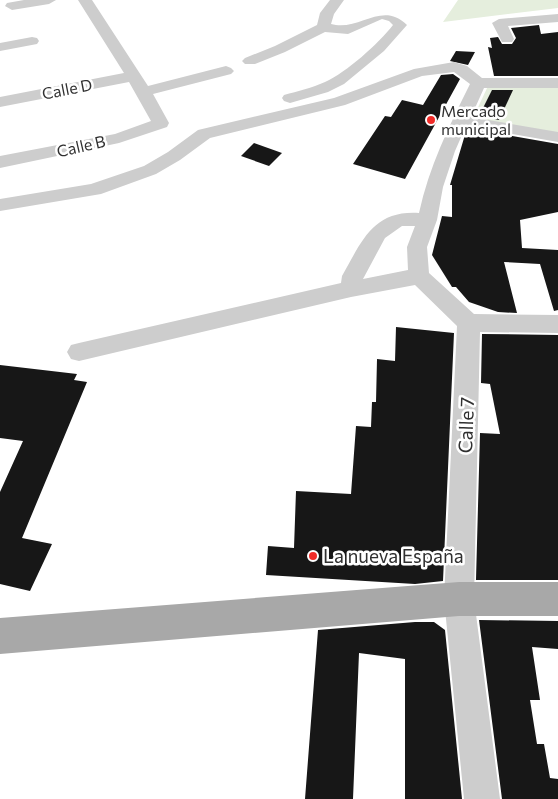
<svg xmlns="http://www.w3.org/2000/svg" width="558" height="799" font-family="Commissioner,sans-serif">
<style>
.green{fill:#e5eedd}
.building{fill:#171717}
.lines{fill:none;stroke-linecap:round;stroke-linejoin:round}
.minor{fill:#cdcdcd;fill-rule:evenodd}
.major{fill:#a8a8a8;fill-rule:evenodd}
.poi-dot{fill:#f12b28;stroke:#fff;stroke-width:2}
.labels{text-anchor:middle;stroke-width:5;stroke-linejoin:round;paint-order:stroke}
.far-street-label{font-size:16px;fill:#303030;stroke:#fff}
.far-poi-label{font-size:16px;fill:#303030;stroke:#fff;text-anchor:start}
.street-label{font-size:19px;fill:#303030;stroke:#fff}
.poi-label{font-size:19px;fill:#303030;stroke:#fff;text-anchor:start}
</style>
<rect width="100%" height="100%" fill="#fff"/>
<!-- green -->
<g class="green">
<polygon points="458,0 558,0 558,8 443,22"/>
<polygon points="488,86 558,86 558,133 473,118"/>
</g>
<!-- building -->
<g class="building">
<polygon points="539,25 541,34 558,32 558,76 494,76 488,47 492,48 490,38 498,37 502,44 512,44 516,38 511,28"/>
<polygon points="456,51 475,52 468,65 450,61"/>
<polygon points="453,74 460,79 405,179 353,164 385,116 391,117 402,100 423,105 441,75"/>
<polygon points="492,90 513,90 499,120 479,116"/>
<polygon points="467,128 558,144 558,212 520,220 522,248 558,250 558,310 554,311 540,264 504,262 517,313 498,312 469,302 456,287 452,287 432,255 442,216 452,217 452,185 450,185"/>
<polygon points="254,143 282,153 269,166 241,156"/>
<polygon points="396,327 454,333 443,581 415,584 266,575 268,546 294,548 296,491 351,494 356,426 371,427 372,402 376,402 377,359 395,361"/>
<polygon points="482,334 558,335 558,580 476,580 480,433 500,434 490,384 481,383"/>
<polygon points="0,365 77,374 74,380 87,382 22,538 52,544 30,591 0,584 0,492 23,441 0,438"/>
<polygon points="479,620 558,621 558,649 532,647 540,700 530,700 537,744 544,744 550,778 558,779 558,799 502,799"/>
<polygon points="415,622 434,622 445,630 462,799 405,799 405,659 359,653 353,799 305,799 318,630"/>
</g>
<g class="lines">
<!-- minor -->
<g class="minor">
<polygon points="24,0 56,0 49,4 12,10 5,6 7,3"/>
<polygon points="78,0 92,0 148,86 226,66 231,68 234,71 231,74 153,94 169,123 167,127 119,143 0,168 0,156 115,134 151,121 129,82 0,107 0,97 124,73"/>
<path d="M330,0H344L334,14L331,24C359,32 382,0 407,25L384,51L344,84L328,92L290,103L284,101L282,98L284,95C298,91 312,88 325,82C347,72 378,44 393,25L389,21L382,19L348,34L325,32L285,52L255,64H245L242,61L245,58L275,46L317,25L320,13Z"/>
<polygon points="558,14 558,22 508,26 514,39 512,42 502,42 492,23 499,19"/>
<polygon points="32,37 37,38 39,41 37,44 0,51 0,43"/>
<path d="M454,62L467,66L482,78H558V88H484L471,117L558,132V142L466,126L455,151L443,187L437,220L427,247L429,273L474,314L558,315V333L480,332L474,599L500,799H464L444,599L457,326L415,285L351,297L79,361L71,359L67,352L71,345L79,343L341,283L342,276C362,241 373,210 419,213C429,167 449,126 470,84L454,72L422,76L345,105L210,138L180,160L156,174L101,194L0,211V199L91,184L144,166L168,152L198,130L334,98L414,69ZM402,226H415L407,247L408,270L363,279L385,238Z"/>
</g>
<!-- major -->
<polygon class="major" points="459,582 558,582 558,616 459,616 0,654 0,618"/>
</g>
<!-- markers -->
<g class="poi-dot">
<circle cx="431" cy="120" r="5"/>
<circle cx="313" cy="556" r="5"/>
</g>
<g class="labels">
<!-- far-street labels -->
<g class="far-street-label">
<text transform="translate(67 89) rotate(-11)" y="6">Calle D</text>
<text transform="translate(81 146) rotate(-13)" y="6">Calle B</text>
</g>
<!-- far-poi labels -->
<g class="far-poi-label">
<text x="441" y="117">Mercado<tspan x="441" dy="18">municipal</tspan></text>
</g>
<!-- street labels -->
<g class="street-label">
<text transform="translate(466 425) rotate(-88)" y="7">Calle 7</text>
</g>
<!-- poi labels -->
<g class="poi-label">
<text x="323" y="563">La nueva España</text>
</g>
</g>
</svg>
